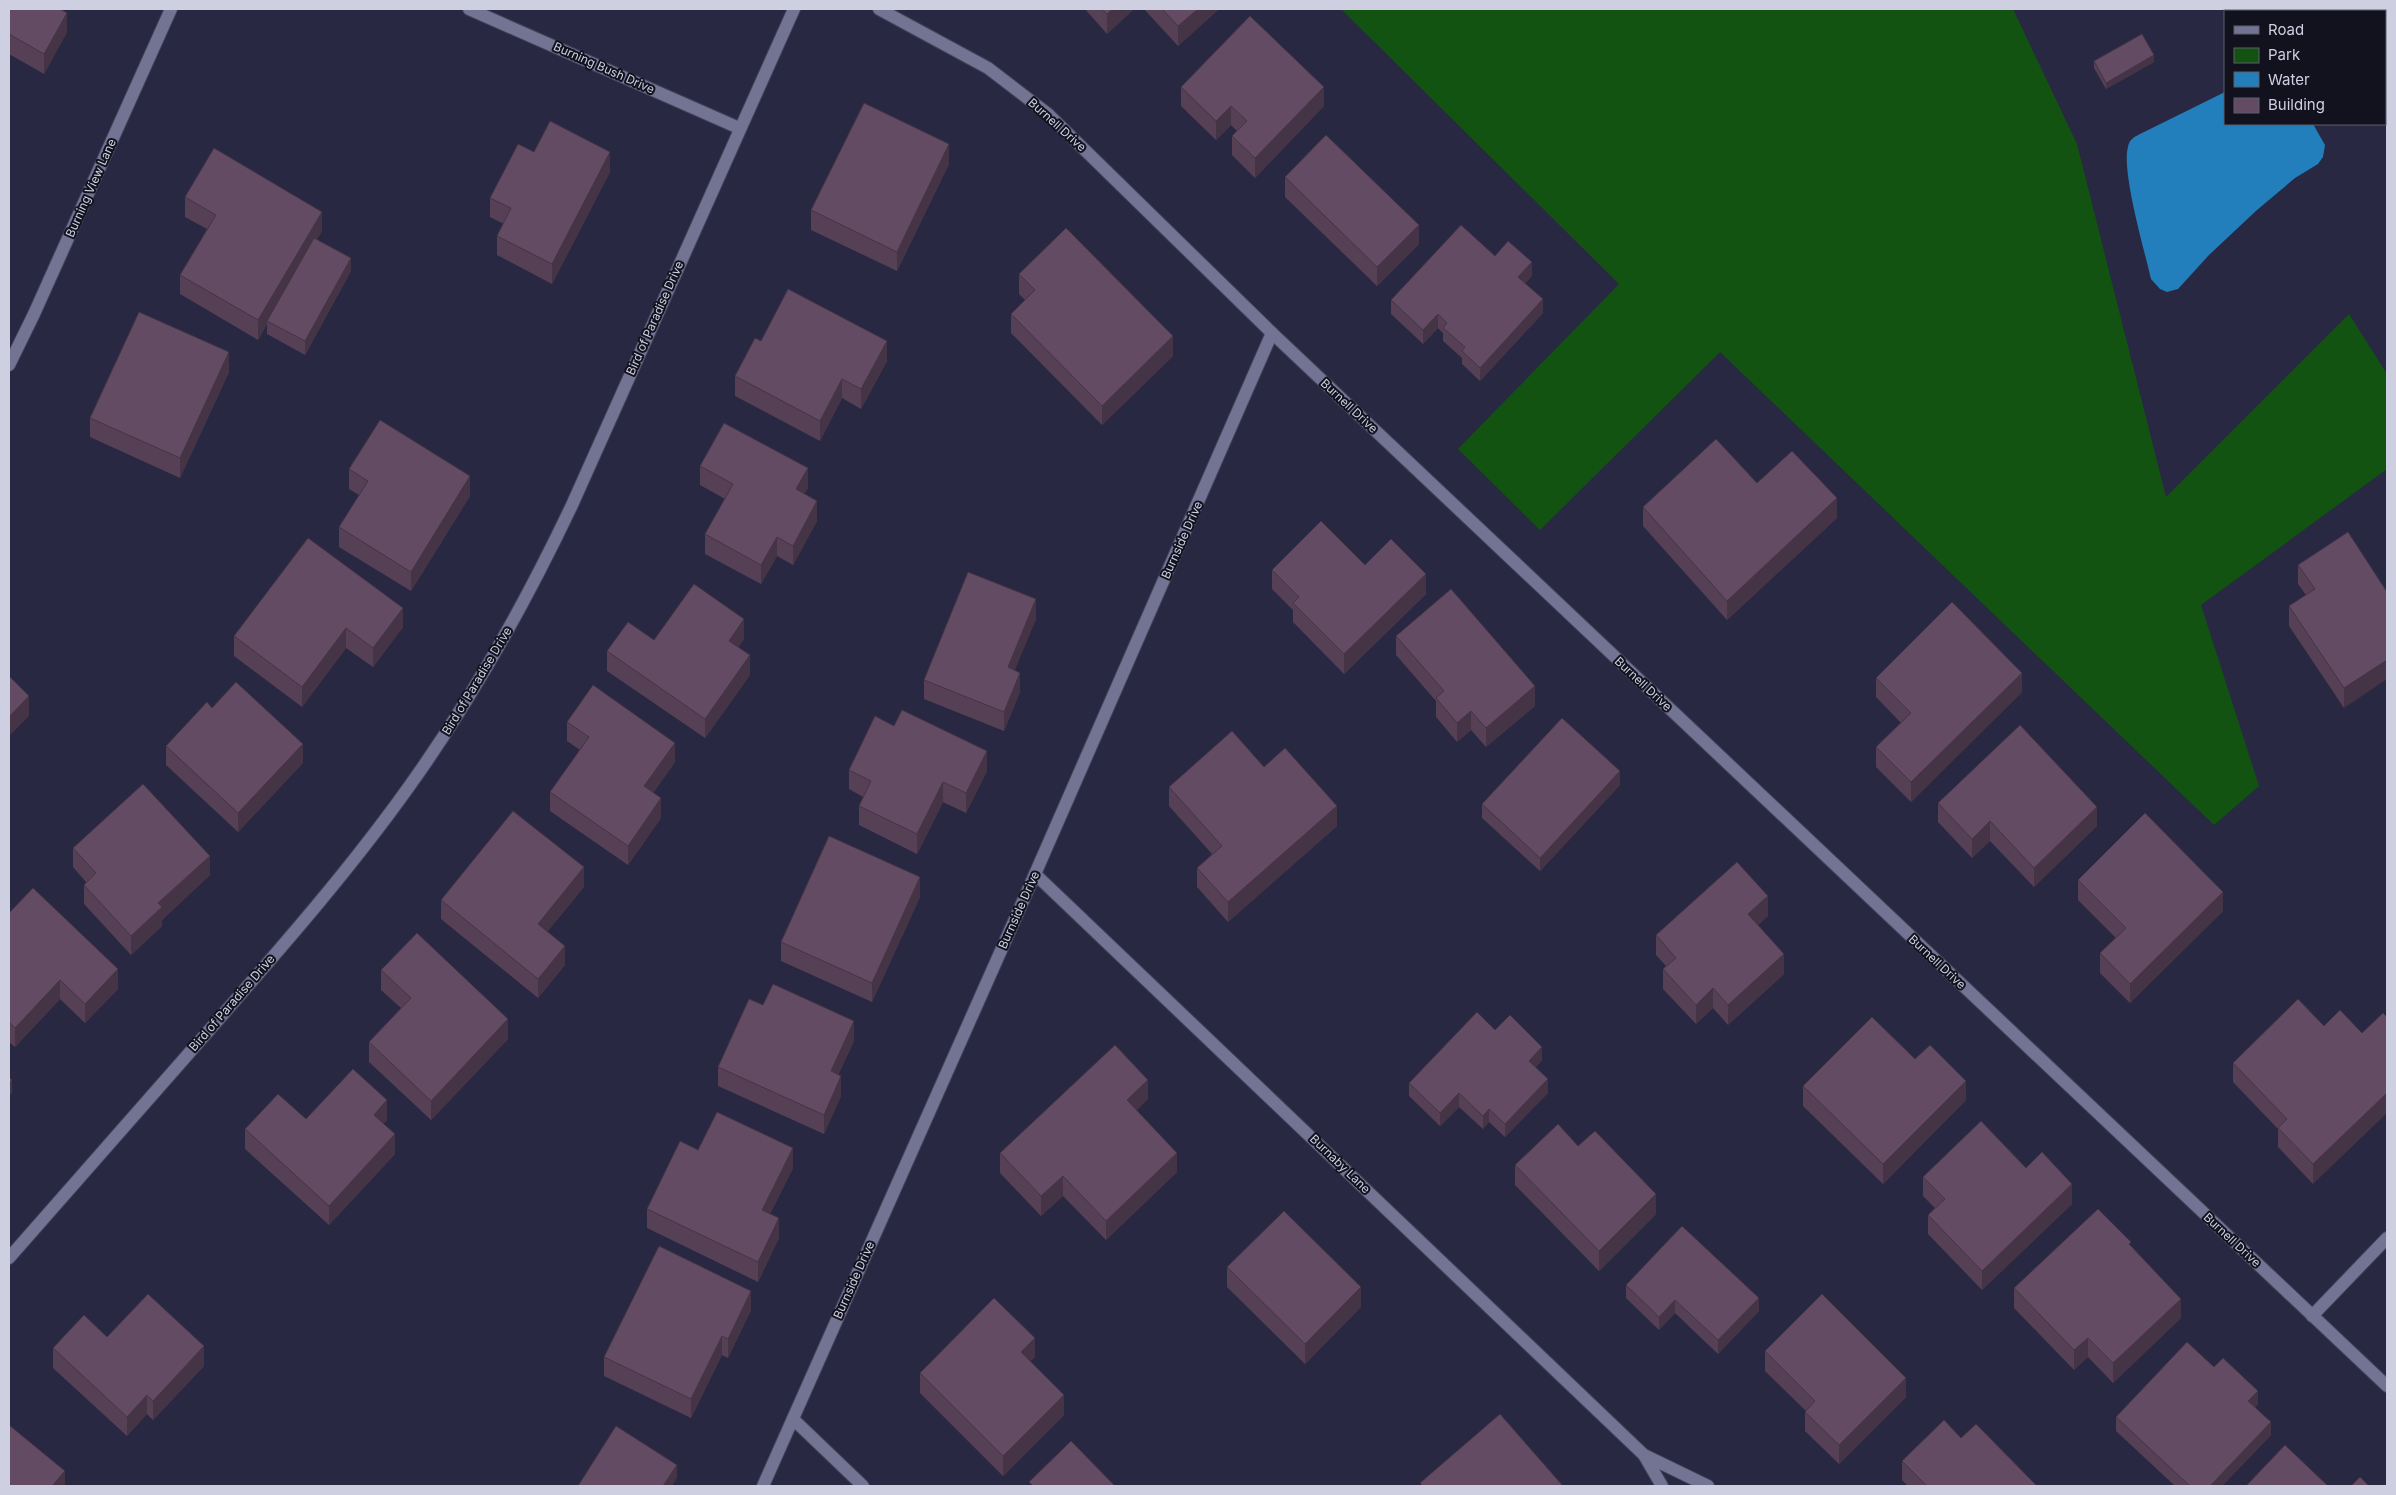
<svg xmlns="http://www.w3.org/2000/svg" width="2396" height="1495" font-family="Inter,sans-serif">
<style>
.green{fill:#125311}
.water{fill:#227fbb}
.lines{fill:none;stroke-linecap:round;stroke-linejoin:round}
.minor-casing{stroke:#434259;stroke-width:14}
.minor{stroke:#737394;stroke-width:12}
.wall{fill:#554055}
.shaded-wall{fill:#453445}
.building{fill:#634b63;stroke:#453445}
.labels{text-anchor:middle;stroke-width:4;stroke-linejoin:round;paint-order:stroke}
.street-label{font-size:12px;fill:#cecfe1;stroke:#12121f}
</style>
<rect width="100%" height="100%" fill="#282843"/>
<!-- green -->
<polygon class="green" points="1341,9 2013,9 2077,144 2166,497 2349,314 2387,374 2387,469 2201,605 2259,786 2214,825 1720,352 1540,530 1458,449 1619,284"/>
<!-- water -->
<path class="water" d="M2225,92V124H2313L2325,145L2323,157L2318,164L2295,178L2257,210L2209,255L2178,289L2167,292L2160,289L2151,279C2145,252 2121,171 2128,147C2129,140 2134,137 2140,134Z"/>
<g class="lines">
<!-- minor casing -->
<g class="minor-casing">
<g id="minor">
<polyline points="469,9 739,128"/>
<polyline points="879,9 988,68 1048,114 1272,333 2387,1386"/>
<polyline points="9,365 34,314 171,9"/>
<polyline points="1035,874 1644,1455"/>
<path d="M9,1258C77,1181 144,1104 212,1027C280,949 348,872 408,788C472,699 525,604 572,505L794,9"/>
<polyline points="2312,1316 2387,1238"/>
<polyline points="793,1419 863,1486"/>
<polyline points="763,1486 1035,874 1272,333"/>
<polyline points="1662,1486 1644,1455 1708,1486"/>
</g>
</g>
<!-- minor -->
<use href="#minor" class="minor"/>
</g>
<!-- wall -->
<g class="wall">
<polygon points="9,9 67,32 44,74 9,54"/>
<polygon points="1085,9 1134,9 1107,34"/>
<polygon points="1144,9 1219,9 1178,46"/>
<polygon points="2094,61 2154,62 2106,89 2094,68"/>
<polygon points="1181,87 1324,106 1255,178 1232,155 1232,136 1237,131 1231,125 1216,140 1181,106"/>
<polygon points="534,152 610,172 552,284 497,255 497,236 504,224 490,217 490,198"/>
<polygon points="949,164 897,271 811,230 811,210"/>
<polygon points="1285,177 1419,244 1377,286 1285,197"/>
<polygon points="185,197 322,231 317,239 351,271 305,355 267,334 267,324 258,340 180,294 180,275 207,229 185,217"/>
<polygon points="1495,256 1532,276 1525,283 1543,313 1480,381 1462,364 1462,358 1443,341 1443,333 1438,328 1423,344 1391,314 1391,300"/>
<polygon points="1019,274 1173,356 1102,425 1011,333 1011,314 1025,300 1019,294"/>
<polygon points="761,341 887,361 861,409 842,398 820,441 735,396 735,376"/>
<polygon points="229,372 180,478 90,437 90,418"/>
<polygon points="700,466 808,488 804,494 817,521 793,565 777,556 761,584 705,554 705,534 725,499 700,485"/>
<polygon points="349,469 470,496 411,591 339,547 339,527 359,495 349,489"/>
<polygon points="1757,483 1837,518 1727,620 1643,526 1643,507"/>
<polygon points="2348,532 2344,708 2289,626 2289,606 2306,595 2298,584 2298,565"/>
<polygon points="1365,565 1426,594 1344,674 1293,622 1293,610 1272,589 1272,570"/>
<polygon points="403,608 403,627 373,667 346,648 302,707 234,656 234,636"/>
<polygon points="1036,619 1014,670 1020,692 1004,731 924,699 924,680"/>
<polygon points="1396,636 1535,706 1486,747 1471,730 1457,742 1436,717 1436,701 1396,655"/>
<polygon points="744,639 738,647 750,675 705,738 607,671 607,651 654,640"/>
<polygon points="1876,678 2022,692 1911,802 1876,767 1876,747 1901,723 1876,697"/>
<polygon points="567,722 675,762 653,793 661,818 628,865 550,811 550,792 580,750 567,741"/>
<polygon points="166,746 303,763 238,832 166,765"/>
<polygon points="1264,767 1337,826 1228,922 1197,887 1197,868 1212,854 1169,806 1169,787"/>
<polygon points="849,770 987,771 966,813 943,802 917,854 859,825 859,806 863,797 849,789"/>
<polygon points="1620,785 1540,871 1482,818 1482,804"/>
<polygon points="1938,803 2097,826 2034,887 1990,841 1972,858 1938,822"/>
<polygon points="73,848 210,875 162,920 162,926 131,955 84,904 84,885 86,882 73,867"/>
<polygon points="2078,880 2223,911 2130,1003 2100,973 2100,953 2116,938 2078,900"/>
<polygon points="584,887 547,932 565,965 538,998 441,919 441,900"/>
<polygon points="920,897 872,1002 781,961 781,942"/>
<polygon points="9,913 118,989 85,1023 60,999 15,1047 9,1042"/>
<polygon points="1768,916 1758,925 1784,974 1728,1025 1713,1008 1696,1024 1663,989 1663,969 1666,966 1656,955 1656,935"/>
<polygon points="381,970 508,1039 431,1120 369,1062 369,1042 401,1008 381,990"/>
<polygon points="763,1005 854,1041 838,1075 841,1096 824,1134 718,1086 718,1067"/>
<polygon points="2324,1026 2313,1184 2278,1147 2278,1129 2233,1082 2233,1063"/>
<polygon points="1495,1030 1542,1060 1536,1067 1548,1093 1505,1137 1489,1122 1483,1129 1459,1107 1440,1126 1409,1096 1409,1083"/>
<polygon points="1915,1059 1966,1100 1883,1184 1803,1106 1803,1086"/>
<polygon points="1148,1099 1136,1110 1177,1172 1106,1240 1063,1196 1041,1216 1000,1173 1000,1153"/>
<polygon points="306,1119 387,1120 383,1124 395,1154 329,1225 245,1149 245,1129"/>
<polygon points="698,1150 793,1168 770,1214 779,1238 758,1282 647,1228 647,1209"/>
<polygon points="1515,1165 1656,1214 1599,1271 1515,1185"/>
<polygon points="2026,1168 2072,1204 1982,1290 1928,1234 1928,1215 1935,1208 1923,1196 1923,1177"/>
<polygon points="2131,1246 2181,1318 2113,1383 2088,1357 2074,1370 2014,1308 2014,1288"/>
<polygon points="1227,1267 1361,1307 1305,1364 1227,1287"/>
<polygon points="1626,1285 1759,1311 1718,1354 1675,1313 1659,1330 1626,1298"/>
<polygon points="751,1310 728,1358 722,1355 691,1418 604,1376 604,1357"/>
<polygon points="107,1337 204,1366 153,1420 147,1414 127,1436 53,1368 53,1348"/>
<polygon points="1765,1351 1906,1397 1839,1464 1805,1431 1805,1412 1806,1411 1765,1371"/>
<polygon points="1035,1357 1030,1361 1064,1415 1003,1476 920,1393 920,1373"/>
<polygon points="2214,1367 2258,1404 2255,1407 2271,1435 2222,1486 2175,1486 2116,1431 2116,1417"/>
<polygon points="1961,1438 2037,1486 1908,1486 1902,1480 1902,1461"/>
</g>
<!-- shaded-wall -->
<g class="shaded-wall">
<polygon points="1113,9 1134,9 1107,34 1107,14"/>
<polygon points="1198,9 1219,9 1178,46 1178,26"/>
<polygon points="67,13 67,32 44,74 44,54"/>
<polygon points="2154,55 2154,62 2106,89 2106,83"/>
<polygon points="1324,87 1324,106 1255,178 1255,158"/>
<polygon points="1231,106 1231,125 1216,140 1216,121"/>
<polygon points="949,144 949,164 897,271 897,252"/>
<polygon points="610,152 610,172 552,284 552,264"/>
<polygon points="322,212 322,231 268,322 267,321 267,324 258,340 258,320"/>
<polygon points="1419,225 1419,244 1377,286 1377,267"/>
<polygon points="351,258 351,271 305,355 305,341"/>
<polygon points="1532,262 1532,276 1518,291 1518,277"/>
<polygon points="1543,299 1543,313 1480,381 1480,368"/>
<polygon points="1438,314 1438,328 1423,344 1423,330"/>
<polygon points="1173,336 1173,356 1102,425 1102,406"/>
<polygon points="887,341 887,361 861,409 861,389"/>
<polygon points="229,352 229,372 180,478 180,458"/>
<polygon points="842,379 842,398 820,441 820,421"/>
<polygon points="808,468 808,488 796,509 796,489"/>
<polygon points="470,476 470,496 411,591 411,572"/>
<polygon points="1837,498 1837,518 1727,620 1727,601"/>
<polygon points="817,501 817,521 793,565 793,546"/>
<polygon points="777,537 777,556 761,584 761,565"/>
<polygon points="1426,574 1426,594 1344,674 1344,654"/>
<polygon points="1036,599 1036,619 1008,687 1008,667"/>
<polygon points="403,608 403,627 373,667 373,648"/>
<polygon points="744,619 744,639 729,660 729,641"/>
<polygon points="346,628 346,648 302,707 302,687"/>
<polygon points="750,655 750,675 705,738 705,719"/>
<polygon points="2387,660 2387,679 2344,708 2344,688"/>
<polygon points="1020,673 1020,692 1004,731 1004,712"/>
<polygon points="2022,673 2022,692 1911,802 1911,782"/>
<polygon points="1535,686 1535,706 1486,747 1486,728"/>
<polygon points="29,696 29,716 9,736 9,717"/>
<polygon points="1471,711 1471,730 1457,742 1457,723"/>
<polygon points="675,743 675,762 644,806 644,786"/>
<polygon points="303,744 303,763 238,832 238,813"/>
<polygon points="987,751 987,771 966,813 966,793"/>
<polygon points="1620,771 1620,785 1540,871 1540,858"/>
<polygon points="943,782 943,802 917,854 917,834"/>
<polygon points="661,798 661,818 628,865 628,846"/>
<polygon points="1337,806 1337,826 1228,922 1228,902"/>
<polygon points="2097,807 2097,826 2034,887 2034,868"/>
<polygon points="1990,821 1990,841 1972,858 1972,839"/>
<polygon points="210,856 210,875 162,920 162,926 131,955 131,936 158,903"/>
<polygon points="584,867 584,887 538,943 538,924"/>
<polygon points="920,877 920,897 872,1002 872,983"/>
<polygon points="2223,892 2223,911 2130,1003 2130,984"/>
<polygon points="1768,896 1768,916 1748,933 1748,914"/>
<polygon points="565,946 565,965 538,998 538,979"/>
<polygon points="1784,954 1784,974 1728,1025 1728,1005"/>
<polygon points="118,969 118,989 85,1023 85,1004"/>
<polygon points="60,980 60,999 15,1047 15,1028"/>
<polygon points="1713,988 1713,1008 1696,1024 1696,1005"/>
<polygon points="508,1019 508,1039 431,1120 431,1101"/>
<polygon points="854,1021 854,1041 831,1091 831,1071"/>
<polygon points="1542,1047 1542,1060 1529,1074 1529,1061"/>
<polygon points="841,1076 841,1096 824,1134 824,1115"/>
<polygon points="1548,1079 1548,1093 1505,1137 1505,1124"/>
<polygon points="12,1080 12,1093 9,1096 9,1083"/>
<polygon points="1148,1080 1148,1099 1127,1120 1127,1100"/>
<polygon points="1966,1081 1966,1100 1883,1184 1883,1164"/>
<polygon points="1459,1093 1459,1107 1440,1126 1440,1113"/>
<polygon points="2387,1093 2387,1113 2313,1184 2313,1164"/>
<polygon points="387,1100 387,1120 374,1134 374,1115"/>
<polygon points="1489,1109 1489,1122 1483,1129 1483,1116"/>
<polygon points="395,1134 395,1154 329,1225 329,1206"/>
<polygon points="793,1148 793,1168 762,1229 762,1210"/>
<polygon points="1177,1153 1177,1172 1106,1240 1106,1221"/>
<polygon points="1063,1176 1063,1196 1041,1216 1041,1196"/>
<polygon points="2072,1184 2072,1204 1982,1290 1982,1271"/>
<polygon points="1656,1194 1656,1214 1599,1271 1599,1251"/>
<polygon points="779,1218 779,1238 758,1282 758,1262"/>
<polygon points="1361,1287 1361,1307 1305,1364 1305,1344"/>
<polygon points="751,1291 751,1310 728,1358 728,1339"/>
<polygon points="1759,1298 1759,1311 1718,1354 1718,1340"/>
<polygon points="2181,1299 2181,1318 2113,1383 2113,1363"/>
<polygon points="1675,1300 1675,1313 1659,1330 1659,1317"/>
<polygon points="722,1336 722,1355 691,1418 691,1399"/>
<polygon points="1035,1338 1035,1357 1021,1371 1021,1352"/>
<polygon points="2088,1338 2088,1357 2074,1370 2074,1350"/>
<polygon points="204,1346 204,1366 153,1420 153,1401"/>
<polygon points="1906,1378 1906,1397 1839,1464 1839,1445"/>
<polygon points="2258,1391 2258,1404 2248,1415 2248,1401"/>
<polygon points="147,1395 147,1414 127,1436 127,1417"/>
<polygon points="1064,1395 1064,1415 1003,1476 1003,1456"/>
<polygon points="2271,1422 2271,1435 2222,1486 2210,1486"/>
<polygon points="677,1465 677,1478 672,1486 663,1486"/>
<polygon points="65,1471 65,1486 52,1486"/>
</g>
<!-- building -->
<g class="building">
<polygon points="9,9 60,9 67,13 44,54 9,34"/>
<polygon points="1102,9 1113,9 1107,14"/>
<polygon points="1162,9 1198,9 1178,26"/>
<polygon points="1250,16 1324,87 1255,158 1232,136 1247,121 1231,106 1216,121 1181,87"/>
<polygon points="2142,34 2154,55 2106,83 2094,61"/>
<polygon points="864,103 949,144 897,252 811,210"/>
<polygon points="550,121 610,152 552,264 497,236 511,208 490,198 518,144 534,152"/>
<polygon points="1326,135 1419,225 1377,267 1285,177"/>
<polygon points="214,148 322,212 258,320 180,275 216,215 185,197"/>
<polygon points="1461,225 1495,256 1508,241 1532,262 1518,277 1543,299 1480,368 1462,351 1465,347 1443,328 1447,323 1438,314 1423,330 1391,300"/>
<polygon points="1066,228 1173,336 1102,406 1011,314 1035,290 1019,274"/>
<polygon points="314,238 351,258 305,341 267,321"/>
<polygon points="788,289 887,341 861,389 842,379 820,421 735,376 755,338 761,341"/>
<polygon points="139,312 229,352 180,458 90,418"/>
<polygon points="380,420 470,476 411,572 339,527 368,481 349,469"/>
<polygon points="724,423 808,468 796,489 817,501 793,546 777,537 761,565 705,534 733,484 700,466"/>
<polygon points="1716,439 1757,483 1792,451 1837,498 1727,601 1643,507"/>
<polygon points="1321,521 1365,565 1391,539 1426,574 1344,654 1293,603 1299,597 1272,570"/>
<polygon points="2348,532 2387,592 2387,660 2344,688 2289,606 2315,589 2298,565"/>
<polygon points="308,538 403,608 373,648 346,628 302,687 234,636"/>
<polygon points="968,572 1036,599 1008,667 1020,673 1004,712 924,680"/>
<polygon points="694,584 744,619 729,641 750,655 705,719 607,651 628,622 654,640"/>
<polygon points="1451,589 1535,686 1486,728 1471,711 1457,723 1436,698 1444,691 1396,636"/>
<polygon points="1952,602 2022,673 1911,782 1876,747 1911,713 1876,678"/>
<polygon points="9,676 29,696 9,717"/>
<polygon points="236,682 303,744 238,813 166,746 207,702 212,708"/>
<polygon points="593,685 675,743 644,786 661,798 628,846 550,792 589,737 567,722"/>
<polygon points="902,710 987,751 966,793 943,782 917,834 859,806 871,781 849,770 875,716 894,726"/>
<polygon points="1562,718 1620,771 1540,858 1482,804"/>
<polygon points="2020,725 2097,807 2034,868 1990,821 1972,839 1938,803"/>
<polygon points="1232,731 1264,767 1285,748 1337,806 1228,902 1197,868 1222,846 1169,787"/>
<polygon points="143,784 210,856 158,903 162,907 131,936 84,885 96,873 73,848"/>
<polygon points="513,811 584,867 538,924 565,946 538,979 441,900"/>
<polygon points="2145,813 2223,892 2130,984 2100,953 2126,928 2078,880"/>
<polygon points="829,836 920,877 872,983 781,942"/>
<polygon points="1737,862 1768,896 1748,914 1784,954 1728,1005 1713,988 1696,1005 1663,969 1676,958 1656,935"/>
<polygon points="33,888 118,969 85,1004 60,980 15,1028 9,1022 9,913"/>
<polygon points="417,933 508,1019 431,1101 369,1042 411,998 381,970"/>
<polygon points="773,984 854,1021 831,1071 841,1076 824,1115 718,1067 749,999 763,1005"/>
<polygon points="2298,999 2324,1026 2340,1010 2362,1033 2383,1013 2387,1017 2387,1093 2313,1164 2278,1128 2287,1119 2233,1063"/>
<polygon points="1477,1012 1495,1030 1510,1015 1542,1047 1529,1061 1548,1079 1505,1124 1489,1109 1483,1116 1459,1093 1440,1113 1409,1083"/>
<polygon points="1872,1017 1915,1059 1930,1045 1966,1081 1883,1164 1803,1086"/>
<polygon points="1115,1045 1148,1080 1127,1100 1177,1153 1106,1221 1063,1176 1041,1196 1000,1153"/>
<polygon points="353,1069 387,1100 374,1115 395,1134 329,1206 245,1129 278,1094 306,1119"/>
<polygon points="9,1077 12,1080 9,1083"/>
<polygon points="717,1112 793,1148 762,1210 779,1218 758,1262 647,1209 680,1141 698,1150"/>
<polygon points="1981,1121 2026,1168 2042,1152 2072,1184 1982,1271 1928,1215 1945,1199 1923,1177"/>
<polygon points="1558,1124 1578,1146 1595,1131 1656,1194 1599,1251 1515,1165"/>
<polygon points="2098,1209 2131,1242 2129,1244 2181,1299 2113,1363 2088,1338 2074,1350 2014,1288"/>
<polygon points="1284,1211 1361,1287 1305,1344 1227,1267"/>
<polygon points="1682,1226 1759,1298 1718,1340 1675,1300 1659,1317 1626,1285"/>
<polygon points="659,1246 751,1291 728,1339 722,1336 691,1399 604,1357"/>
<polygon points="148,1294 204,1346 153,1401 147,1395 127,1417 53,1348 84,1315 107,1337"/>
<polygon points="1822,1294 1906,1378 1839,1445 1805,1412 1815,1401 1765,1351"/>
<polygon points="994,1298 1035,1338 1021,1352 1064,1395 1003,1456 920,1373"/>
<polygon points="2187,1342 2214,1367 2223,1358 2258,1391 2248,1401 2271,1422 2210,1486 2190,1486 2116,1417"/>
<polygon points="1500,1414 1563,1486 1422,1486 1420,1483"/>
<polygon points="1944,1420 1961,1438 1976,1424 2037,1486 1927,1486 1902,1461"/>
<polygon points="9,1425 65,1471 52,1486 9,1486"/>
<polygon points="616,1426 677,1465 663,1486 578,1486"/>
<polygon points="1071,1441 1115,1486 1033,1486 1029,1482"/>
<polygon points="2285,1445 2328,1486 2246,1486"/>
<polygon points="2360,1477 2369,1486 2351,1486"/>
</g>
<g class="labels">
<!-- street labels -->
<g class="street-label">
<text transform="translate(604 68) rotate(24)" y="4">Burning Bush Drive</text>
<text transform="translate(1057 125) rotate(42)" y="4">Burnell Drive</text>
<text transform="translate(91 188) rotate(-66)" y="4">Burning View Lane</text>
<text transform="translate(655 318) rotate(-66)" y="4">Bird of Paradise Drive</text>
<text transform="translate(1349 406) rotate(43)" y="4">Burnell Drive</text>
<text transform="translate(1182 540) rotate(-66)" y="4">Burnside Drive</text>
<text transform="translate(477 681) rotate(-59)" y="4">Bird of Paradise Drive</text>
<text transform="translate(1643 684) rotate(43)" y="4">Burnell Drive</text>
<text transform="translate(1019 910) rotate(-66)" y="4">Burnside Drive</text>
<text transform="translate(1937 962) rotate(43)" y="4">Burnell Drive</text>
<text transform="translate(232 1003) rotate(-49)" y="4">Bird of Paradise Drive</text>
<text transform="translate(1340 1164) rotate(44)" y="4">Burnaby Lane</text>
<text transform="translate(2232 1240) rotate(43)" y="4">Burnell Drive</text>
<text transform="translate(854 1280) rotate(-66)" y="4">Burnside Drive</text>
</g>
</g>
<!-- border -->
<rect width="2396" height="1495" fill="none" stroke="#cecfe1" stroke-width="20"/>
<!-- legend -->
<rect x="2224" y="10" width="162" height="115" fill="#12121f" stroke="#5d5e6d"/>
<rect x="2234" y="26" width="25" height="8" fill="#737394" stroke="#5d5e6d"/>
<text x="2268" y="35" font-size="15" fill="#cecfe1">Road</text>
<rect x="2234" y="48" width="25" height="15" fill="#125311" stroke="#5d5e6d"/>
<text x="2268" y="60" font-size="15" fill="#cecfe1">Park</text>
<rect x="2234" y="72" width="25" height="15" fill="#227fbb" stroke="#5d5e6d"/>
<text x="2268" y="85" font-size="15" fill="#cecfe1">Water</text>
<rect x="2234" y="98" width="25" height="15" fill="#634b63" stroke="#5d5e6d"/>
<text x="2268" y="110" font-size="15" fill="#cecfe1">Building</text>
</svg>
